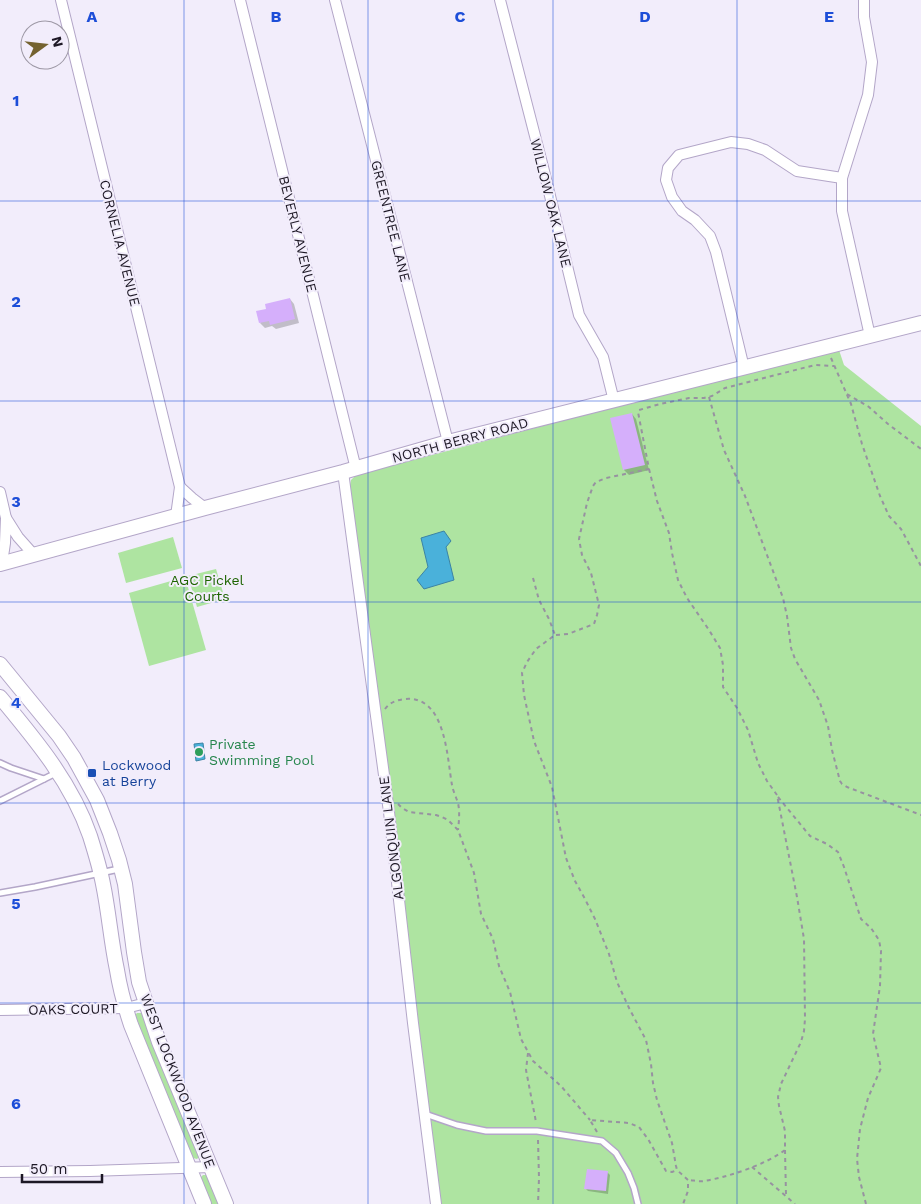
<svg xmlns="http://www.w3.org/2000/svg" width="921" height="1204" font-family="'Work Sans',sans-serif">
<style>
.green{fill:#aee4a1}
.water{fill:#4ab1da;stroke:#3c83a4}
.shadow{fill:#0003}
.building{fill:#d5affb}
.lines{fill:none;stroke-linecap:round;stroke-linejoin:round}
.lane-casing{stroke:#b3a6c8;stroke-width:8}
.street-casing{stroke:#b3a6c8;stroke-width:12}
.secondary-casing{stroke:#b3a6c8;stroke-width:16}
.path{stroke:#9792a0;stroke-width:2;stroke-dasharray:4 4;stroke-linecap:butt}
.lane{stroke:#fff;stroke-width:5}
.street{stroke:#fff;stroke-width:10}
.secondary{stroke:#fff;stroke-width:14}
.grid{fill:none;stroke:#1d4ed8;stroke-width:1;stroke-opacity:0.55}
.leisure-dot{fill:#2e9e5b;stroke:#f2edfb;stroke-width:2}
.transit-dot{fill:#1a4fb4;stroke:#f2edfb;stroke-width:2}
.labels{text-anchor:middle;stroke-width:4;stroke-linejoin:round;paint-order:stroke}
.street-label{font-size:14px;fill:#1d1825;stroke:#f2edfb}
.park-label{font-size:14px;fill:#1d6400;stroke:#f2edfb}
.leisure-label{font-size:14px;fill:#27864d;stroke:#f2edfb;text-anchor:start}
.transit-label{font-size:14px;fill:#164399;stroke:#f2edfb;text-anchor:start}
.grid-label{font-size:16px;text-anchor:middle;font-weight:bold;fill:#1d4ed8;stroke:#f2edfb;stroke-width:4;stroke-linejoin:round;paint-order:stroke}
</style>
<rect width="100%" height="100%" fill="#f2edfb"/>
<!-- green -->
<g class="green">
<polygon points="839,350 844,365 921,426 921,1204 441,1204 376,684 349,490 351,480 356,475 542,426"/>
<polygon points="173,537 182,568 126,583 118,553"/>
<polygon points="216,569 225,599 197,607 188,576"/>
<polygon points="185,577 206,650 149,666 129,593"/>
<polygon points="137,1013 141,1013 144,1014 200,1156 197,1159 193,1158 142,1039 135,1015"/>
<polygon points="203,1175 206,1175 208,1177 220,1204 210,1204 201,1181 201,1177"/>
</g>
<!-- water -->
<g class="water">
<polygon points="444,531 451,541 446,547 454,580 424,589 417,580 428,567 421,538"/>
<polygon points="203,743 205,759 196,761 194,744"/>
</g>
<!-- shadow -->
<g class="shadow">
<polygon points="290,299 294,304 299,323 276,329 272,326 265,328 260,323 268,310"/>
<polygon points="632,414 636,419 649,470 629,475 624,470"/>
<polygon points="607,1172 610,1175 608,1194 588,1191 585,1188"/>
</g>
<!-- building -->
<g class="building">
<polygon points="290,298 295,319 270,325 269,321 259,323 256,311 266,309 265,304"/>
<polygon points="632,413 645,465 623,470 610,418"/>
<polygon points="587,1169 608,1171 606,1191 584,1189"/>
</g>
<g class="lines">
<!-- lane casing -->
<g class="lane-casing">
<g id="lane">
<polyline points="0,763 11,768 44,779"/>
<polyline points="0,801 58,772"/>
<polyline points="0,893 35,887 119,869"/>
<polyline points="425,1114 457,1125 486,1131 537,1131 602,1141 616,1153 628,1173 634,1188 638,1204"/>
</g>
</g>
<!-- street casing -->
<g class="street-casing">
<g id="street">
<polyline points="61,0 180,487"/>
<polyline points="240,0 356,469"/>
<polyline points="335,0 448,442"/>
<polyline points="500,0 543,167 579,315 603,357 614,401"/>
<polyline points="864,0 864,17 872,62 868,95 842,178 842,211 870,336"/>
<polyline points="744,368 716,252 710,236 695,220 682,211 672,197 666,180 668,168 679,155 731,142 748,144 765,150 797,171 842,178"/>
<polyline points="343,472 389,812 413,1023 436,1204"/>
<polyline points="0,492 6,518"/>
<polyline points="176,516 180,487 192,498 205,508"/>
<polyline points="2,563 5,543 6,518 18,537 34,555"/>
<polyline points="0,1010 126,1008 146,1003"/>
<polyline points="0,1172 90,1171 211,1167"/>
</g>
</g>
<!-- secondary casing -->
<g class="secondary-casing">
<g id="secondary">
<polyline points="0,564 205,508 343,472 448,442 921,323"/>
<polyline points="0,664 59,736 74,758 97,800 110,833 119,860 125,884 134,952 139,982 159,1042 226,1204"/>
<path d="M0,697C35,739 72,783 90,836C95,852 100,868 103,884C109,913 111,942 117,970C120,989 125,1007 131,1025L204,1204"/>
</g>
</g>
<!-- path -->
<g class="path">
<polyline points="831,358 851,404 862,444 880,496 889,516 901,529 921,566"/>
<polyline points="847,394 869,407 888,424 921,449"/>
<polyline points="709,397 724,450 745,496 783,598 787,616 791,648 795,659 819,700 828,726 832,750 840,781 842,784 847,787 921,815"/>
<path d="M649,469L657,501L669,533L672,553L678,580L687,598L709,630L720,648L723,665V687L737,708L748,730L758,763L767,781L777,795L797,897L804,939L805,1019L804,1031L801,1042L781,1084L778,1097L779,1106L785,1131V1150C765,1165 728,1177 704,1181C698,1182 693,1180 688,1180"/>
<polyline points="533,578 539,600 549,619 555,635 536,649 527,662 522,673 524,695 534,741 552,787 566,858 575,881 585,899 595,919 609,954 617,982 630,1010 646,1040 651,1064 653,1083 657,1100 672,1143 676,1166 677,1170 688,1180 688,1191 683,1204"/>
<polyline points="556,635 568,634 594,624 597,615 599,605 591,573 582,555 579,539 587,503 593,486 596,482 606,478 649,469 638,412 639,410 660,404 689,398 704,398 712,396 725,388 815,365 834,366"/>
<path d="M385,709C390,702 397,700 405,699C446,695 447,758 452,785C453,791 456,797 458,803C460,812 459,821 458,830"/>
<polyline points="778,797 810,836 827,844 838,852 844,867 861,919 871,928 879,940 881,951 880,986 873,1034 881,1068 868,1098 860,1129 857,1159 859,1177 866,1204"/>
<polyline points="398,804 402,808 409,812 436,815 442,817 448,820 458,830 474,873 481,914 493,939 499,966 510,992 521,1039 533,1061 561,1086 590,1120"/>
<polyline points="528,1053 526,1070 536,1122"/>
<polyline points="597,1132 590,1120 629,1123 639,1127 648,1139 666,1171 672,1172 677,1170"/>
<polyline points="538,1140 539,1178 538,1204"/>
<polyline points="785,1150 786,1195"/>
<polyline points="752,1167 795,1204"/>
</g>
<!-- lane -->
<use href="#lane" class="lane"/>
<!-- street -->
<use href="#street" class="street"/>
<!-- secondary -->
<use href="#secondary" class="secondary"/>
</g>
<!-- grid -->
<path class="grid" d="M184,0V1204M368,0V1204M553,0V1204M737,0V1204M0,201H921M0,401H921M0,602H921M0,803H921M0,1003H921"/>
<!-- markers -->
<circle class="leisure-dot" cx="199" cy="752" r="5"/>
<rect class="transit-dot" x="87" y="768" width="10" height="10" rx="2.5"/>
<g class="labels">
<!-- street labels -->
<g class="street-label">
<text transform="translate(551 203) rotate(76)" y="5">WILLOW OAK LANE</text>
<text transform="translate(391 221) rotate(76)" y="5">GREENTREE LANE</text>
<text transform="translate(298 234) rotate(76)" y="5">BEVERLY AVENUE</text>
<text transform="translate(120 243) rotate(76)" y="5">CORNELIA AVENUE</text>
<text transform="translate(460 440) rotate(-15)" y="5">NORTH BERRY ROAD</text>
<text transform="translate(391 838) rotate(-97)" y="5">ALGONQUIN LANE</text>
<text transform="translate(73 1009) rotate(-1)" y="5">OAKS COURT</text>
<text transform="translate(178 1081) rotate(69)" y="5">WEST LOCKWOOD AVENUE</text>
</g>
<!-- park labels -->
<g class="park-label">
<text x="207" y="585">AGC Pickel<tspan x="207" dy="16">Courts</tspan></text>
</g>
<!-- leisure labels -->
<g class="leisure-label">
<text x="209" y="749">Private<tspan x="209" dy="16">Swimming Pool</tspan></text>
</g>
<!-- transit labels -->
<g class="transit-label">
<text x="102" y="770">Lockwood<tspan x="102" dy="16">at Berry</tspan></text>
</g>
</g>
<g class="grid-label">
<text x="92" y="22">A</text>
<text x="276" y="22">B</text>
<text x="460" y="22">C</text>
<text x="645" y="22">D</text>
<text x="829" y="22">E</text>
<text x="16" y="106">1</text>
<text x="16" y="307">2</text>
<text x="16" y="507">3</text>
<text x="16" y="708">4</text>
<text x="16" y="909">5</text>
<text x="16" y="1109">6</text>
</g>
<!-- north arrow -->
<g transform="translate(45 45) rotate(75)"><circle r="24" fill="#f2edfb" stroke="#9d98a5"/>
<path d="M0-4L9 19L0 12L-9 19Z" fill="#746230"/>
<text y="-8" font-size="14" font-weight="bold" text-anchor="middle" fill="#1d1825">N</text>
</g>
<!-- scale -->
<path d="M22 1174v8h80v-8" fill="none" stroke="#1d1825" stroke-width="2.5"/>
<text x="30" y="1174" font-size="15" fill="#1d1825" stroke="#f2edfb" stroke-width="4" paint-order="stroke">50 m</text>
</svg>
